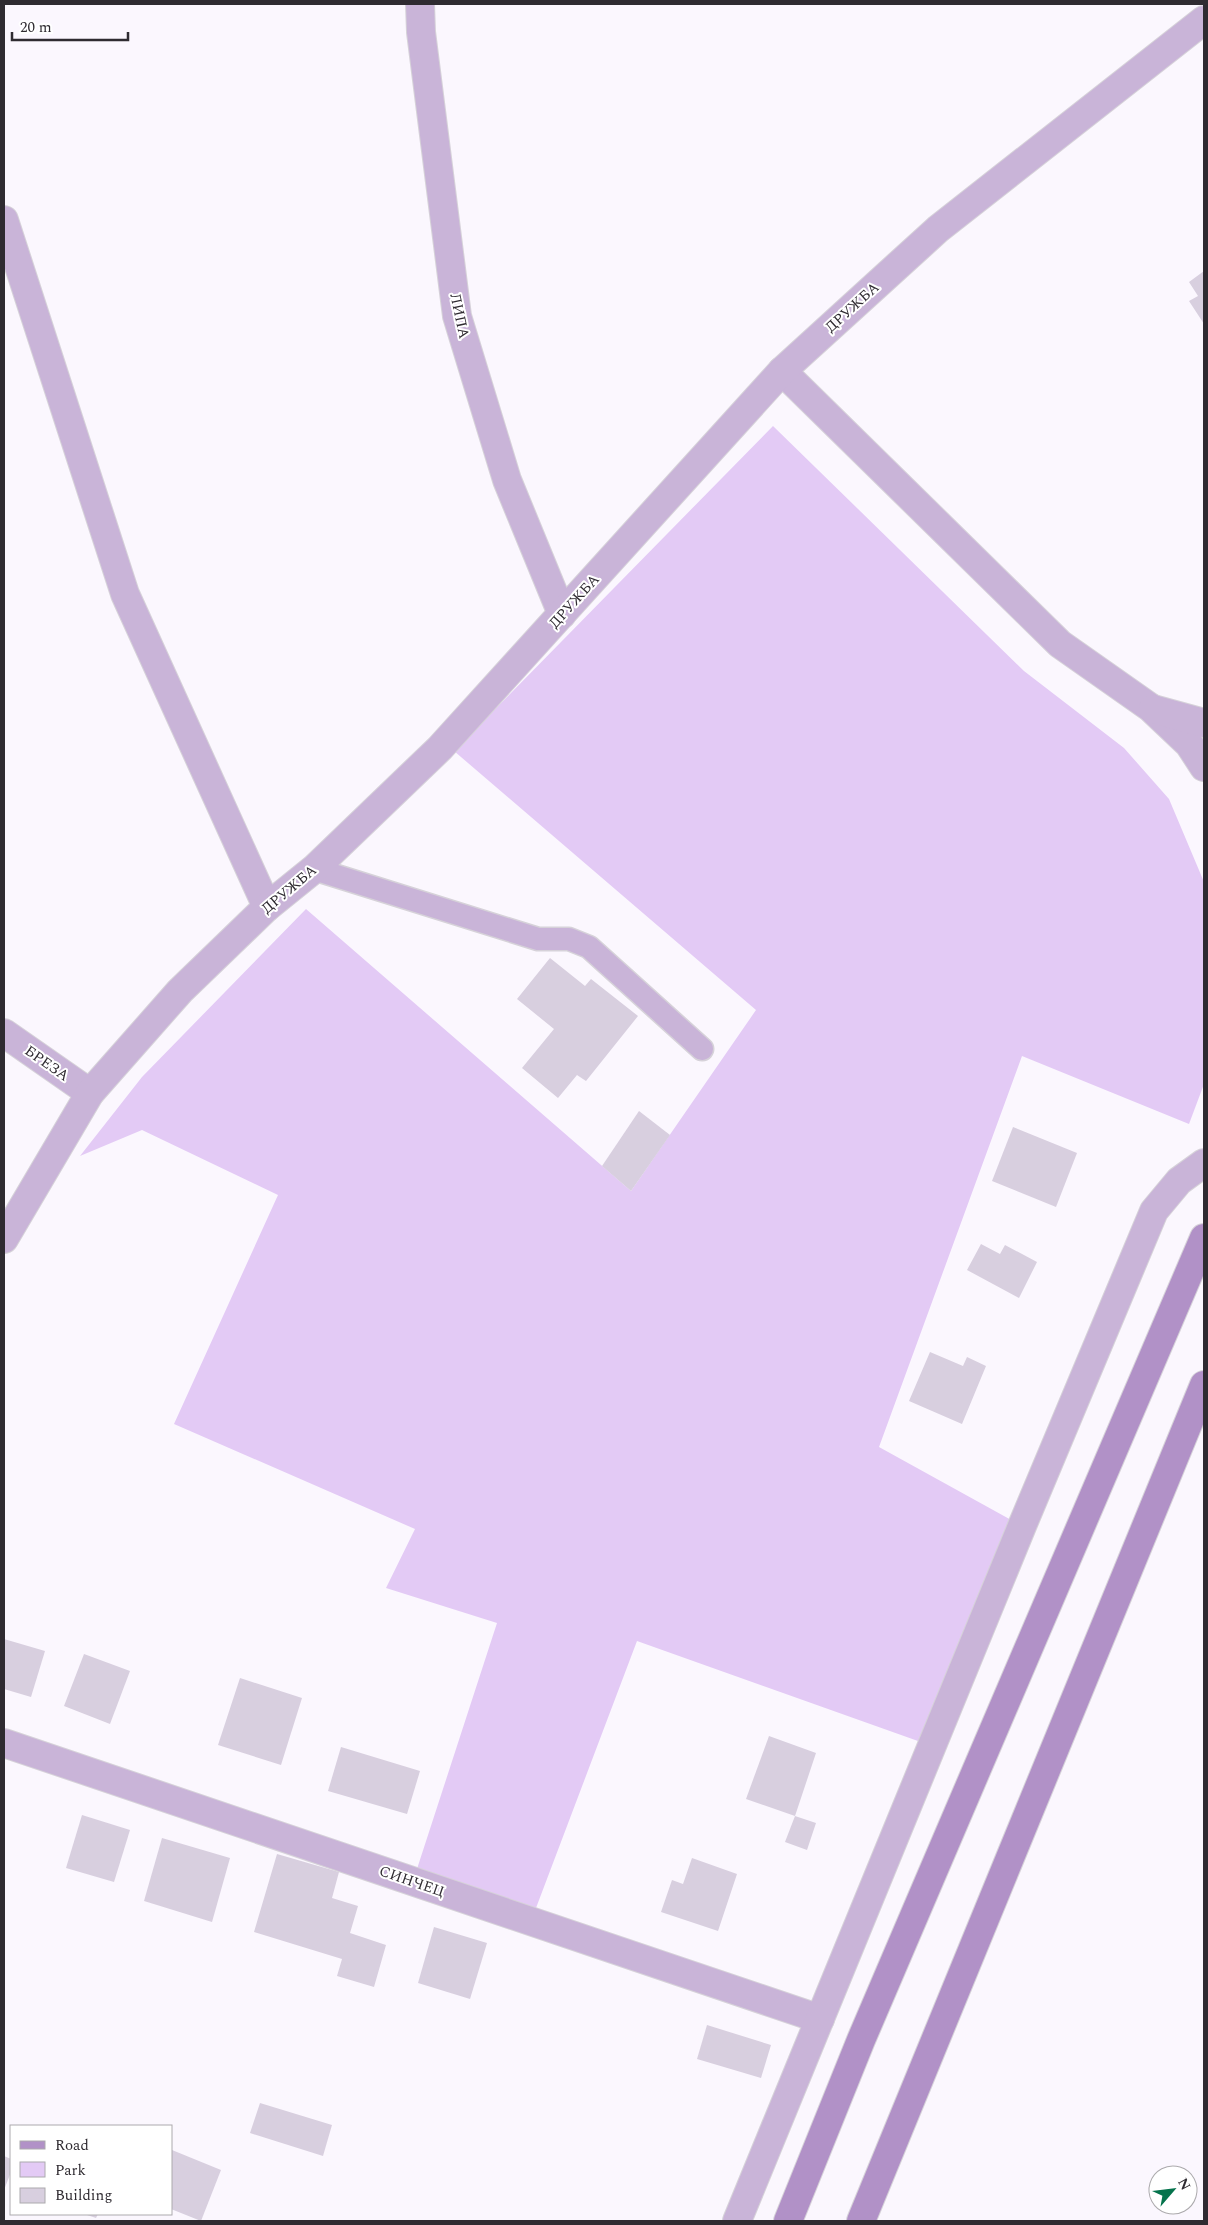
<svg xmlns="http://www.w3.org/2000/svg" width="1208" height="2225" font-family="Spectral,serif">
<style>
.green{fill:#e3caf5}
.building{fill:#d8cfdf}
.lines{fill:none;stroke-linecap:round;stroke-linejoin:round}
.lane-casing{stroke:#d6d2d9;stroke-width:25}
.street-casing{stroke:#d6d2d9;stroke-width:30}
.secondary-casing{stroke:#d6d2d9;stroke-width:30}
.lane{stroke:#c9b4d8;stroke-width:22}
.street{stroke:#c9b4d8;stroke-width:28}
.secondary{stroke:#b191c7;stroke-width:28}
.labels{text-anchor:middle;stroke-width:4;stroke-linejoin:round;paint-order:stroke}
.street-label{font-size:15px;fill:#2f2b31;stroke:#fff}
</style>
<rect width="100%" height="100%" fill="#fbf7fe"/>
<!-- green -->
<polygon class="green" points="773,426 1024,671 1124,748 1169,799 1204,882 1204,1084 1189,1124 1022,1056 879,1447 1022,1526 932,1746 637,1641 536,1908 415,1875 497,1623 386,1588 415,1529 174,1424 278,1195 142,1130 80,1156 142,1077 306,909 631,1191 756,1010 454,751"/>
<!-- building -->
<g class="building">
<polygon points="1204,271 1204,324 1189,301 1198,296 1189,282"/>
<polygon points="550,958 585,986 591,979 638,1016 586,1081 577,1075 558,1098 522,1068 554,1029 517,999"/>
<polygon points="639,1111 670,1135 631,1191 602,1166"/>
<polygon points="1013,1127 1077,1153 1056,1207 992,1181"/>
<polygon points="981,1244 1000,1254 1005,1245 1037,1262 1019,1298 967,1270"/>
<polygon points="930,1352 963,1366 967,1357 986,1366 962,1424 909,1401"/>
<polygon points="4,1639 45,1651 31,1697 4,1689"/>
<polygon points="84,1654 130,1671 110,1724 64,1706"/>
<polygon points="240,1678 302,1698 281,1765 218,1745"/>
<polygon points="769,1736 816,1753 795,1816 746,1799"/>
<polygon points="341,1747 420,1771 407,1814 328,1791"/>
<polygon points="82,1815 130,1830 114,1882 66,1868"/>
<polygon points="795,1816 816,1823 807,1850 785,1842"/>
<polygon points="162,1838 230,1858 212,1922 144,1901"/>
<polygon points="277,1854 339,1872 332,1898 358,1906 350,1933 386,1945 374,1987 337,1976 342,1959 254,1932"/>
<polygon points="692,1858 737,1874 718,1931 661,1912 672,1880 683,1884"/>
<polygon points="434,1927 487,1943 470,1999 418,1983"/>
<polygon points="707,2025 771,2045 761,2078 697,2059"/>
<polygon points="260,2103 332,2125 323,2156 250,2133"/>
<polygon points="172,2150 221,2170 201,2221 171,2209"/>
<polygon points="4,2156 11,2159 11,2172 4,2190"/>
<polygon points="84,2214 98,2214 96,2218"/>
</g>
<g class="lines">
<!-- lane casing -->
<g class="lane-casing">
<polyline id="lane" points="314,869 538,939 569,939 589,947 702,1049"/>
</g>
<!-- street casing -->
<g class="street-casing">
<g id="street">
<polyline points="420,4 421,32 457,316 507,480 562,614"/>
<polyline points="4,220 125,594 267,907"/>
<polyline points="782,371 1060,644 1151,708 1189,744 1204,767"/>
<polyline points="1153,709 1204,723"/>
<polyline points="4,1033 90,1093"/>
<polyline points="4,1239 90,1093 180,991 267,907 314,869 440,748 782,371 938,229 1204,20"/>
<polyline points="4,1743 820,2019"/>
<polyline points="737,2221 1022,1526 1154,1211 1179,1181 1204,1163"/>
</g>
</g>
<!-- secondary casing -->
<g class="secondary-casing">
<g id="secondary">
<polyline points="788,2221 861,2040 1204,1238"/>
<polyline points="861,2221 1204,1385"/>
</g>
</g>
<!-- lane -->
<use href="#lane" class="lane"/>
<!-- street -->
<use href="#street" class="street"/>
<!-- secondary -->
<use href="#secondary" class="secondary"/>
</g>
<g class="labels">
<!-- street labels -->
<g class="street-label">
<text transform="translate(852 307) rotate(-42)" y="5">ДРУЖБА</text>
<text transform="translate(460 316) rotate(78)" y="5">ЛИПА</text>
<text transform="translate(574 601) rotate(-48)" y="5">ДРУЖБА</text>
<text transform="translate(289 889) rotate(-40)" y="5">ДРУЖБА</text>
<text transform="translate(47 1063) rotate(35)" y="5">БРЕЗА</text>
<text transform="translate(412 1881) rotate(19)" y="5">СИНЧЕЦ</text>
</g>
</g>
<!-- border -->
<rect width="1208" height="2225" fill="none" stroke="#2f2b31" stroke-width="10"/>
<!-- legend -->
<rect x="10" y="2125" width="162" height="90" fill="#ffffff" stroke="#acaaad"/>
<rect x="20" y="2141" width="25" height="8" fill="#b191c7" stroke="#acaaad"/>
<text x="55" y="2150" font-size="15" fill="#2f2b31">Road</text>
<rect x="20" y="2162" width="25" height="15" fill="#e3caf5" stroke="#acaaad"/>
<text x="55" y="2175" font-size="15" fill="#2f2b31">Park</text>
<rect x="20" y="2188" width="25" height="15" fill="#d8cfdf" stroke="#acaaad"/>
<text x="55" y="2200" font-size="15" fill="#2f2b31">Building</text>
<!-- north arrow -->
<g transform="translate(1173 2190) rotate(62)"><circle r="24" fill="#ffffff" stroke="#acaaad"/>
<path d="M0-4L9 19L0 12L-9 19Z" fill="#05734c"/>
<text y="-8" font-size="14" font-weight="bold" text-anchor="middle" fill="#2f2b31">N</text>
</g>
<!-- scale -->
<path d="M12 32v8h116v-8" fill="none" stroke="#2f2b31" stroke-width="2.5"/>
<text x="20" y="32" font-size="15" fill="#2f2b31" stroke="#ffffff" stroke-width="4" paint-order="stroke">20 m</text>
</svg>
